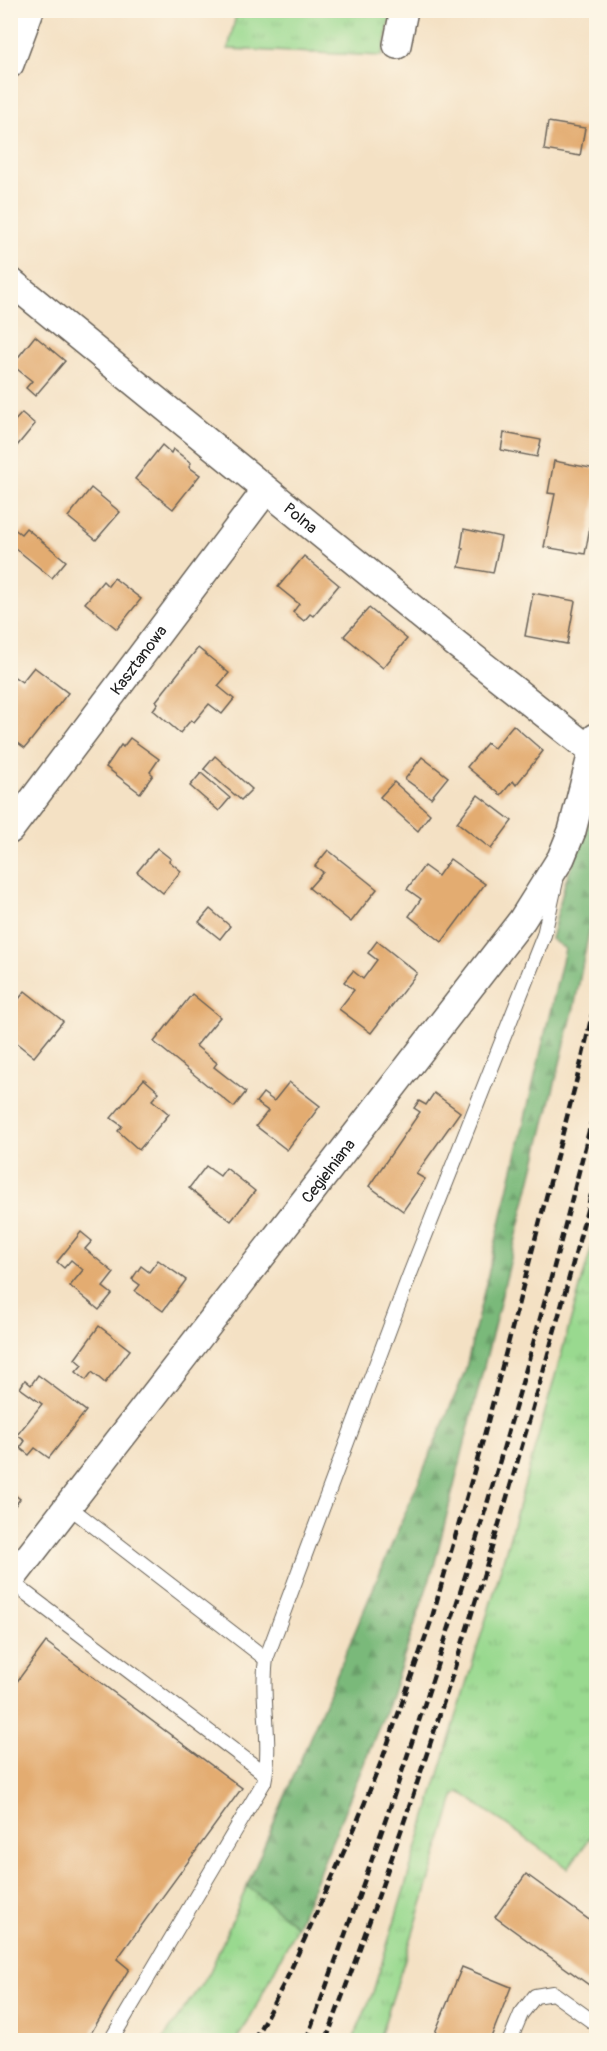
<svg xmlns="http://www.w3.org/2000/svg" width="607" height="2051" font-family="Pangolin,sans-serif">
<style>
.grass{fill:url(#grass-tufts);stroke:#5a7a56;stroke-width:1.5}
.forest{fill:url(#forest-firs);stroke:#4b6a4b;stroke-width:1.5}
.building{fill:#e3ac71}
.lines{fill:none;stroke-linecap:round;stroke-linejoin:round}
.lane-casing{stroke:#686157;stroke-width:16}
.street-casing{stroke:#686157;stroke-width:30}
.lane{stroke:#fff;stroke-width:14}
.street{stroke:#fff;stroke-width:27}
.rail{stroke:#1c1c1c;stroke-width:4.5;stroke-dasharray:9 4.5;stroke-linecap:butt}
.labels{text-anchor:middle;stroke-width:4.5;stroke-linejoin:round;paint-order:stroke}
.street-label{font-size:16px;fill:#1c1c1c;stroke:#fcf5e5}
</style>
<defs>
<pattern id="grass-tufts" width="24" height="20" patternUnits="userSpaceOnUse" patternTransform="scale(1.5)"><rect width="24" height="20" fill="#99d98f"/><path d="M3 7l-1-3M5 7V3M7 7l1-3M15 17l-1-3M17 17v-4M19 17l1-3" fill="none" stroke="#83ba7b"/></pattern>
<pattern id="forest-firs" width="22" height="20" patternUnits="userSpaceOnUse" patternTransform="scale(1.5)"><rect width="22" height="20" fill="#7ab97a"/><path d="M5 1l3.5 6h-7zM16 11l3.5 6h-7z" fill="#699e69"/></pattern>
</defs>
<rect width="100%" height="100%" fill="#fcf5e5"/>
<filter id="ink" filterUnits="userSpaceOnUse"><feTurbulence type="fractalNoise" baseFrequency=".0167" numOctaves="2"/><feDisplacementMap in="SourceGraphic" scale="12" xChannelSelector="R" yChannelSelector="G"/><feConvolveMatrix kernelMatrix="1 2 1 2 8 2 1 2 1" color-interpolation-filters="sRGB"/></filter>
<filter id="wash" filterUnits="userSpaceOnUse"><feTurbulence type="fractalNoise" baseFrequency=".008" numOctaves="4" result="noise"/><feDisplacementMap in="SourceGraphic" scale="24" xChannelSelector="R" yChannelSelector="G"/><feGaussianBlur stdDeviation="1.35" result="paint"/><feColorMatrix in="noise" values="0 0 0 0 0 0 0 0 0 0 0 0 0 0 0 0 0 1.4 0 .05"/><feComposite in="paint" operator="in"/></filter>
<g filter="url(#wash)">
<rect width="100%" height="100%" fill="#f4e1c4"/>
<!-- grass -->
<g class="grass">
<polygon points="237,11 392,11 382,56 228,49"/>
<path d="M596,1231V1830L568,1868L460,1792L454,1797C431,1879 405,1959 379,2040H353L373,1992L495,1589Z"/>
<polygon points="247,1886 297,1926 248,2022 236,2040 162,2040 209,1974"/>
</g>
<!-- forest -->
<polygon class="forest" points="596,792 596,896 575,1003 434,1566 388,1705 297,1926 247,1886 465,1372 565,949 551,939 565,883 589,823"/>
<g id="blocks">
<!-- building -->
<g class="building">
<polygon points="548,122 585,128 580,156 544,150"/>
<polygon points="35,336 65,361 35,396 26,388 32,381 12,365"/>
<polygon points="22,413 35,424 12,452 10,451 10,426"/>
<polygon points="504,433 541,440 537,457 501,450"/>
<polygon points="162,445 171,453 173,449 191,463 189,467 200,475 173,509 135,479"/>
<polygon points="554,461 596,469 596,495 585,554 544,547 555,494 548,493"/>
<polygon points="91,488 120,512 96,540 68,517"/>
<polygon points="10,526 21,534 26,528 66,561 52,578 10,544"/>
<polygon points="464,529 501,537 493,573 459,567 463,548 461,548"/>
<polygon points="304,556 339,585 313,616 310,614 304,621 293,612 299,604 278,587"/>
<polygon points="114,578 141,599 117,629 85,603 103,581 108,586"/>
<polygon points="533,593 575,601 567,644 525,636"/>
<polygon points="369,608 407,639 383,668 344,636"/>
<polygon points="10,619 18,625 10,635"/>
<polygon points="198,648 229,673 218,686 234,699 222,714 209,704 194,722 191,720 180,733 153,710 158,703 156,701"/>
<polygon points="34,667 68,693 25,748 10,737 10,674 22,682"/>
<polygon points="513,725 543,751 516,785 513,781 501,795 467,767 487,743 494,748"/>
<polygon points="130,738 159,759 150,772 153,775 140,793 106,767 121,745 123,747"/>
<polygon points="215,756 252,789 241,800 204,769"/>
<polygon points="422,757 448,777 431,798 405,779"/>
<polygon points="201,773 230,798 219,811 190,786"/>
<polygon points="394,782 430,814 418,831 380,797"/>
<polygon points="478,795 512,821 491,849 457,822"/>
<polygon points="157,848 171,859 169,861 181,871 163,893 137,872"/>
<polygon points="328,850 377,889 351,922 309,888 323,872 315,866"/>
<polygon points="450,859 485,884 442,942 409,916 421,899 407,889 424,866 438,876"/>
<polygon points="210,909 230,926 220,939 199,922"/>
<polygon points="377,941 417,973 371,1033 339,1009 354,990 344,982 353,971 363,979 377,960 368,953"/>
<polygon points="25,991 63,1021 34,1057 10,1038 10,1006 12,1008"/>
<polygon points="192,994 220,1017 196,1046 217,1063 214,1067 246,1092 234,1107 154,1042"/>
<polygon points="144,1079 159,1092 152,1100 169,1114 139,1150 118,1131 122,1126 111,1118"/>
<polygon points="289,1082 320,1106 287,1150 256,1126 268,1111 256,1102 263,1093 274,1101"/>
<polygon points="434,1093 460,1112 416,1174 425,1179 403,1211 369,1186 420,1112 414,1108 419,1101 426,1105"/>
<polygon points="206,1166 220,1176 226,1168 255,1191 231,1221 189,1188"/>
<polygon points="81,1232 92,1241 85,1249 114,1273 103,1287 112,1294 99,1310 70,1286 83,1270 71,1260 64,1268 57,1262"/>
<polygon points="158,1260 186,1280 163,1311 135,1291 140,1285 132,1279 141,1266 149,1272"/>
<polygon points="99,1326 130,1350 105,1383 92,1372 86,1380 76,1372 82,1365 75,1359"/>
<polygon points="38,1375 86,1411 49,1458 35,1448 29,1455 20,1448 25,1441 17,1435 42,1404 20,1388 25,1380 31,1385"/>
<polygon points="10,1491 20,1499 10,1512"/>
<polygon points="46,1642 242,1788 117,1959 129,1969 87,2040 10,2040 10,1691"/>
<polygon points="526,1874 596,1925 596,1990 495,1917"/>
<polygon points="462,1967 511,1987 490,2040 432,2040"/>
</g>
</g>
</g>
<g filter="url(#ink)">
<use href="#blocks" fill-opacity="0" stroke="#686157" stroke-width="1.5"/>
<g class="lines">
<!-- lane casing -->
<g class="lane-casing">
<g id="lane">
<polyline points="68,1506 266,1659"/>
<polyline points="10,1581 265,1774"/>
<path d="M111,2040L264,1782C273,1741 260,1700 266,1659L408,1279L544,935L556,881"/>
<polyline points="510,2040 521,2014 535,1996 553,1993 596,2024"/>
</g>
</g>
<!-- street casing -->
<g class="street-casing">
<g id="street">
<polyline points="397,45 404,10"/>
<polyline points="10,64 30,10"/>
<path id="s1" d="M10,281L455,643L594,753"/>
<path id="s2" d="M10,830L266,490"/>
<path id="s3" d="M10,1581L522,920L561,858L572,831L596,737"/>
</g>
</g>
<!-- lane -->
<use href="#lane" class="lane"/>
<!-- street -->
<use href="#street" class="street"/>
<!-- rail -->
<g class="rail">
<polyline points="254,2040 287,1978 355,1827 383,1757 431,1621 483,1440 582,1059 596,997"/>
<path d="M306,2040C422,1734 518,1420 596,1103"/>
<path d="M326,2040C432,1758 520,1468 596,1176"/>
</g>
</g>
</g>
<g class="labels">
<!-- street labels -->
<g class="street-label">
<text dy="6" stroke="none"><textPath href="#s1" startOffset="375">Polna</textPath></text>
<text dy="6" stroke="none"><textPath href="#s2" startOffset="213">Kasztanowa</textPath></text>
<text dy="6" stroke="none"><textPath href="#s3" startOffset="519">Cegielniana</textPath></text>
</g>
</g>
<!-- margin -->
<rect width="607" height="2051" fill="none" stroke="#fcf5e5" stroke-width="36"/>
</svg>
